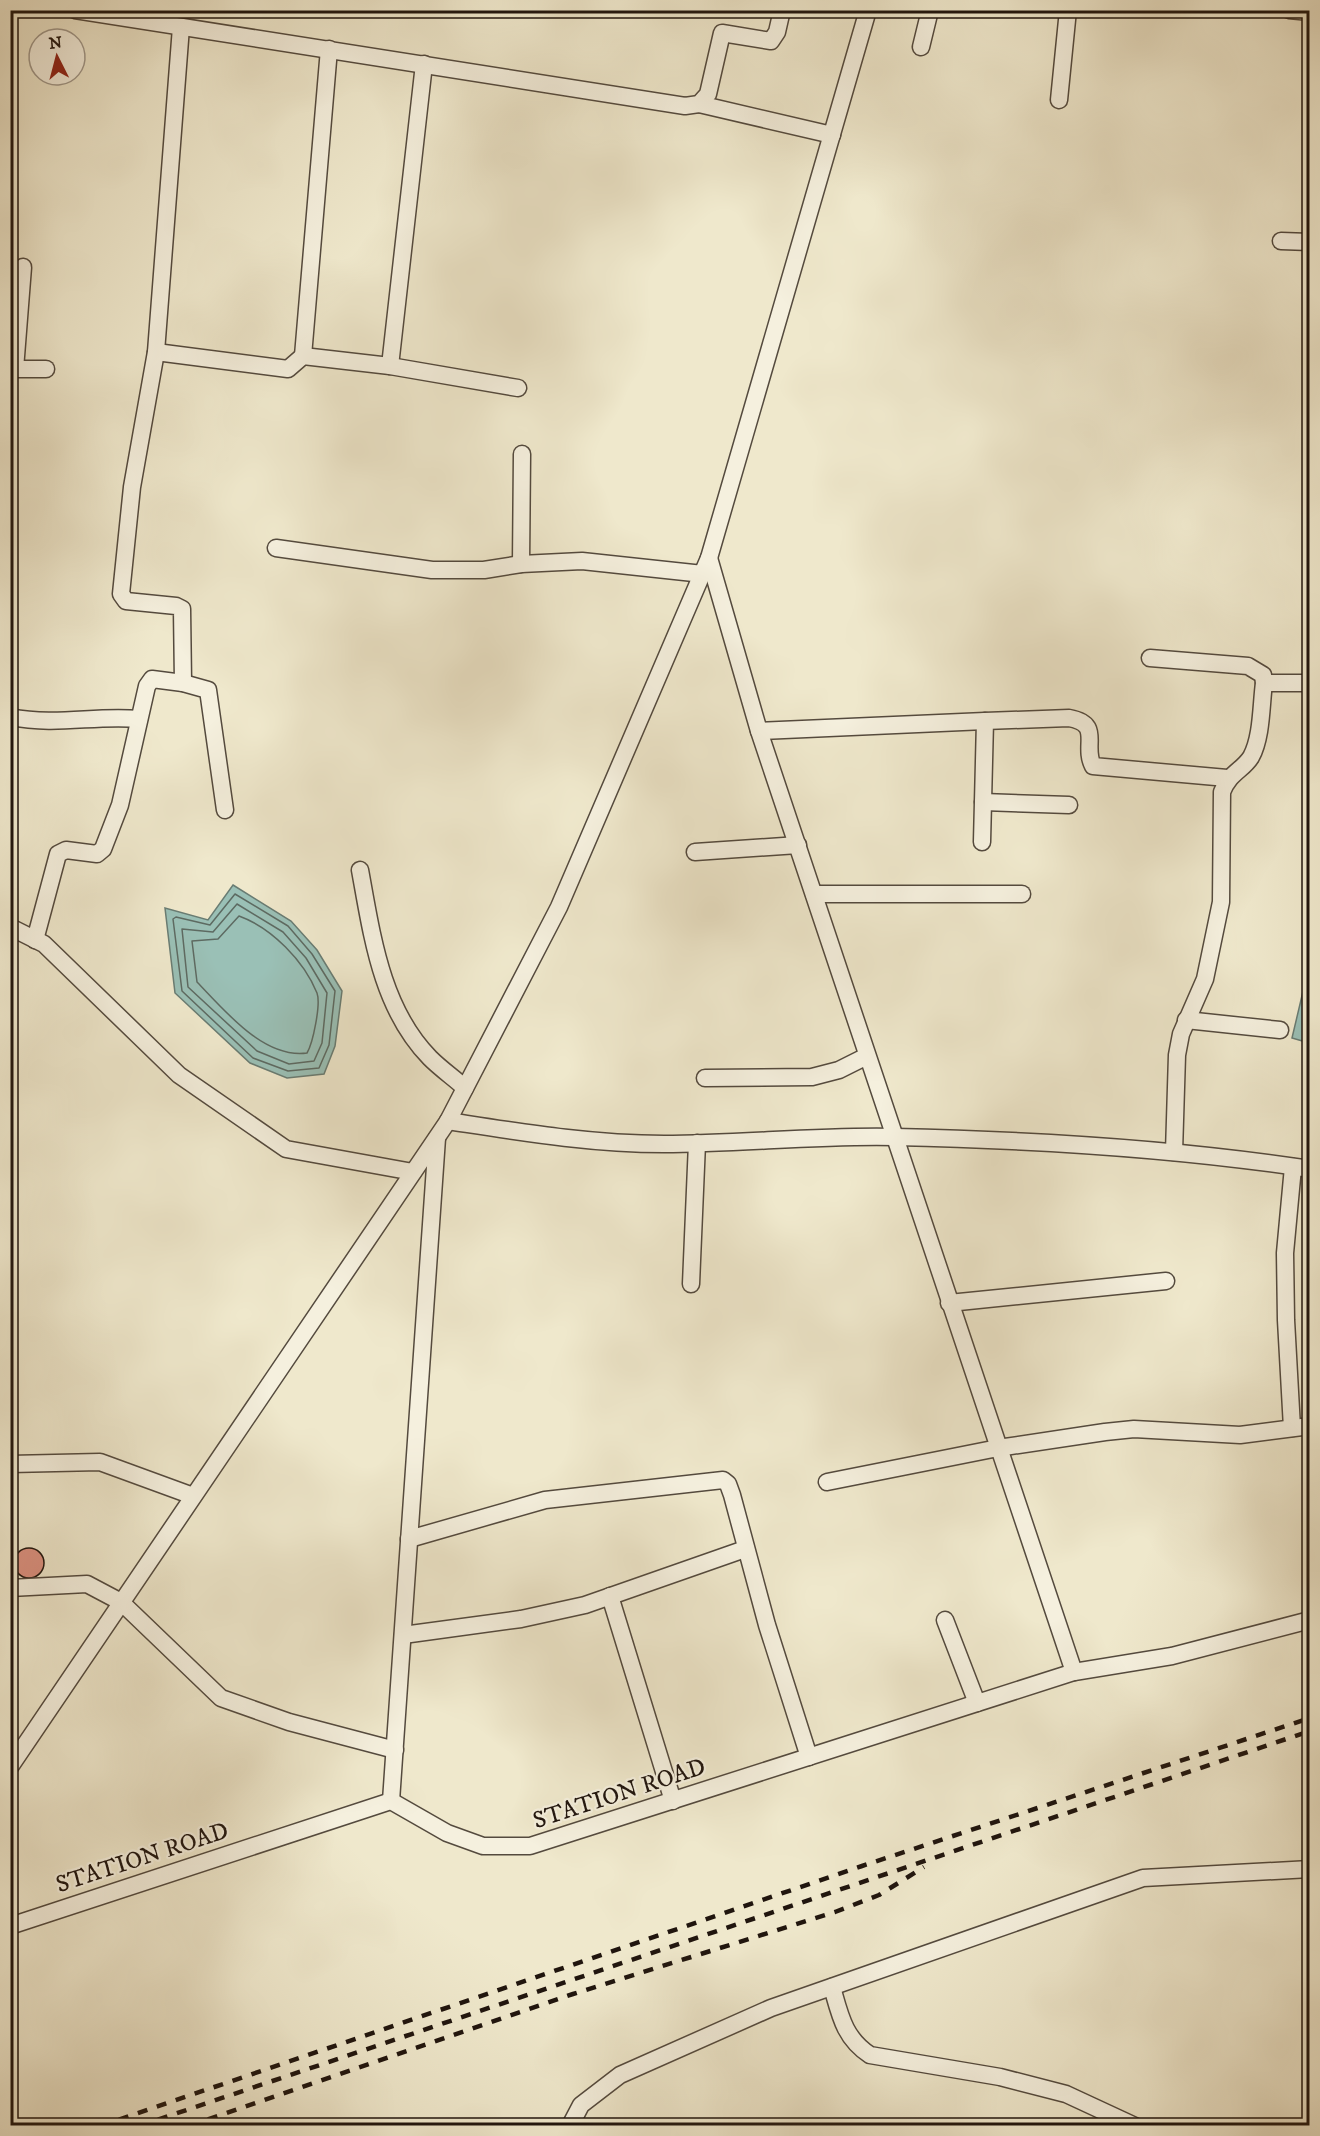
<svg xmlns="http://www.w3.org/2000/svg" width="1320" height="2136" font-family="'IM FELL DW Pica',serif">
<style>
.water{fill:#9ac0b6;stroke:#697c73;stroke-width:1.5}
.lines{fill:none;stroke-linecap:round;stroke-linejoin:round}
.shore{stroke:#5d6a62;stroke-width:1.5}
.building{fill:#dc9181;stroke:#20150e;stroke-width:1.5}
.minor-casing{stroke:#544a3e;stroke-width:19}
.minor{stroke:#f5f0de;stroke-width:16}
.rail{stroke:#20150e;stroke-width:4.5;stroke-dasharray:10 10;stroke-linecap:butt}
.labels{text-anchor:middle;stroke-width:4.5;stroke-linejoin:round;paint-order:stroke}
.street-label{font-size:24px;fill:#20150e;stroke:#f5f0de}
</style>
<rect width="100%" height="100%" fill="#efe8cc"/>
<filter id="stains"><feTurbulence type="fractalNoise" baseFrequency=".00333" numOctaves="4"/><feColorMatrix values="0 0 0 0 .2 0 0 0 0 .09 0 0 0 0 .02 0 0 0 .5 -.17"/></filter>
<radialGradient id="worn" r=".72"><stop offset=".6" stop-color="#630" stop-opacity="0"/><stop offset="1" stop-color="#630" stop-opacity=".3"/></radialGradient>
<!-- water -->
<g class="water">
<polygon points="233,885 291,921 317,950 342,991 335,1046 324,1074 287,1078 250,1063 175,993 165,908 208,920"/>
<polygon points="1309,966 1309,1043 1292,1038"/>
</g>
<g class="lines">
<!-- shore -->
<g class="shore">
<polygon points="235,894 288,926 312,954 335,991 329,1045 319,1068 288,1071 253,1058 182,991 173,919 176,917 210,925"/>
<polygon points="237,904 283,932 306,958 327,993 322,1043 314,1061 289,1064 257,1051 188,987 182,929 213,932"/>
<path d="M239,916C272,928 304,961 317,993C321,1004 313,1043 307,1053C264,1059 225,1011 197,982L192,941L218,939Z"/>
</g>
</g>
<!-- building -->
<circle class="building" cx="29" cy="1563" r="15"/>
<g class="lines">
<!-- minor casing -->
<g class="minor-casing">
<g id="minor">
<polyline points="75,10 685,106 699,104 708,94 722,33 771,41 777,32 782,10"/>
<polyline points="1289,10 1310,12"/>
<polyline points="181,27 156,352 132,487 121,594 126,601 176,606 182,609 183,683"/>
<polyline points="921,47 930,10"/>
<polyline points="1059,100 1068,10"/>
<polyline points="699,104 832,135"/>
<polyline points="1281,241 1310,242"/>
<polyline points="156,352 288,369 303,356 390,366 518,388"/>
<polyline points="303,356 329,49"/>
<polyline points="390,366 424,64"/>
<polyline points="10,369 46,369"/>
<polyline points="15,369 23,267"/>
<polyline points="276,548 432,570 484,570 521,564 582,561 703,574"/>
<polyline points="709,558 759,731 1074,1672"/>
<polyline points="521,564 522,454"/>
<path d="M1150,658L1248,666L1263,675L1264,683C1261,705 1262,737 1251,757C1242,771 1230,772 1222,792L1221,902L1205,979L1181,1034L1177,1055L1174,1152"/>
<polyline points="1264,683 1310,683"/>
<path d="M10,717C58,726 94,715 139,719"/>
<polyline points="759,731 985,721"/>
<polyline points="983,802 1069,805"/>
<path d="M982,842L985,721L1069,718C1103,724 1082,745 1093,766L1227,778"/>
<polyline points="695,852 798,845"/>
<path d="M360,870C372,935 381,1008 430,1058C441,1069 454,1078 465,1088"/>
<polyline points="814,894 1022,894"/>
<polyline points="10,927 44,944 179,1075 286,1149 413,1172"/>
<polyline points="35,940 58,854 66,850 97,854 103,849 120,805 147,686 152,679 183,683 208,690 225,810"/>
<polyline points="1186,1020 1280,1030"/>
<polyline points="705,1078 812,1077 839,1070 867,1056"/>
<path d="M448,1121C520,1132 591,1144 664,1144C741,1144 818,1135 895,1137C1033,1140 1173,1148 1310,1169"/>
<polyline points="691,1284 697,1143"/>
<polyline points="949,1303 1166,1281"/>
<polyline points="1292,1428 1286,1320 1285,1253 1293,1167"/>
<polyline points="10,1464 100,1462 193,1496"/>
<polyline points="827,1482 998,1448 1105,1432 1134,1429 1240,1435 1310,1426"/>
<polyline points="409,1539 545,1500 723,1480 728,1484 732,1495 767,1625 809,1757"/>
<polyline points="10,1588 87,1584 121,1602 221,1698 289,1722 395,1750"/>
<polyline points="610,1596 673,1801"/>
<polyline points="945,1620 977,1703"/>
<polyline points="403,1635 521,1619 585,1605 745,1549"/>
<polyline points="10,1767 448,1121 559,907 709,558 868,10"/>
<polyline points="391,1801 437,1138"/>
<polyline points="10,1926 391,1801 447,1833 483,1846 530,1846 1074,1672 1172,1656 1310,1620"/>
<path d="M832,1987C840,2015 844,2038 870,2055L1000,2077L1066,2094L1135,2126"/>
<polyline points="570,2126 581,2105 620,2075 771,2008 1143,1878 1310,1869"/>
</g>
</g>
<!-- minor -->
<use href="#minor" class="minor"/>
<!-- rail -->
<g class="rail">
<polyline points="100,2126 862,1866 1310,1718"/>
<polyline points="139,2126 1310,1731"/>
<polyline points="189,2126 573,1994 835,1912 879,1895 924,1867"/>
</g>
</g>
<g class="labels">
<!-- street labels -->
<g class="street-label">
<text transform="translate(619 1793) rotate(-18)" y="8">STATION ROAD</text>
<text transform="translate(142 1857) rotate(-18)" y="8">STATION ROAD</text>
</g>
</g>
<!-- margin -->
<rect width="1320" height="2136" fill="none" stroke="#efe8cc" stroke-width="36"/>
<rect x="12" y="12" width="1296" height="2112" fill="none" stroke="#20150e" stroke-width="3"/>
<rect x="18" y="18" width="1284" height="2100" fill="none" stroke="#20150e" stroke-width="1.5"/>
<!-- north arrow -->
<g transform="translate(57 57) rotate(354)"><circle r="28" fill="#f5f0de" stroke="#a0988b" stroke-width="1.5"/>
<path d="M0-4.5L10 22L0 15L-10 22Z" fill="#8f2418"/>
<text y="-9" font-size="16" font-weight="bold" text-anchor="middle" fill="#20150e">N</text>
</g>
<rect width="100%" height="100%" filter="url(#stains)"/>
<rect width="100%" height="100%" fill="url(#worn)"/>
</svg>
